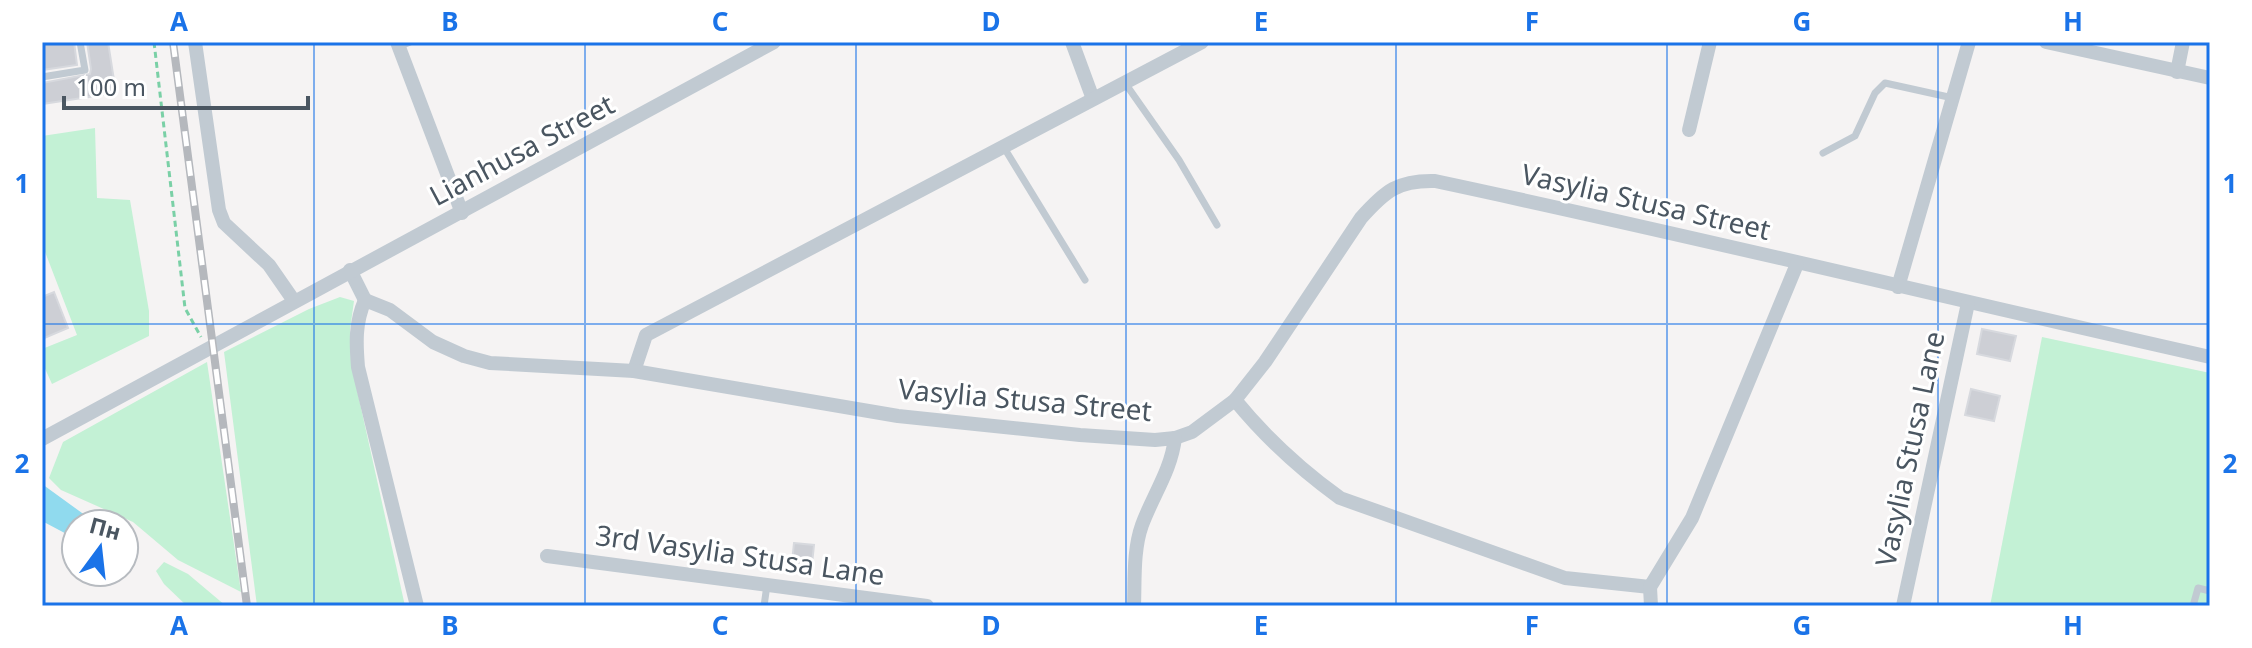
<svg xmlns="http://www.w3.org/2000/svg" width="2252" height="648" font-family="'Noto Sans',sans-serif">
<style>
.green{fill:#c3f1d5}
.water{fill:#90daee}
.building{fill:#cdcfd5;stroke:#d7d9de;stroke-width:2}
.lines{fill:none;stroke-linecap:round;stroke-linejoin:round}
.path{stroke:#7ad0a6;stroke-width:3;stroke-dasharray:6 4;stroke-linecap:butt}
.lane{stroke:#c1cad2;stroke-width:7}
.street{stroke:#c1cad2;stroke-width:14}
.rail-casing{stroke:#b5b8bd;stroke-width:8}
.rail{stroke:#fff;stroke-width:5;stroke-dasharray:15;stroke-linecap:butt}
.grid{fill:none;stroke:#1a73e8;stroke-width:2;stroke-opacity:0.55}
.labels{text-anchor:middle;stroke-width:6;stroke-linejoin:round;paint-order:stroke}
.street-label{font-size:28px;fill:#4a5661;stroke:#fff}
.neatline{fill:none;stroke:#1a73e8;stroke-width:3}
.grid-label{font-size:26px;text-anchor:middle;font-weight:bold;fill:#1a73e8}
</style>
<rect width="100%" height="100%" fill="#f5f3f3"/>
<!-- green -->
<g class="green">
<polygon points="95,128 97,198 130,200 149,311 149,336 52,384 42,362 42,349 77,335 42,244 42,136"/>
<polygon points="340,297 354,301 350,330 351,363 405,606 257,606 224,352 309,309"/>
<polygon points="2042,337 2210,373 2210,606 1990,606"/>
<polygon points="207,362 241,592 178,560 133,522 61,490 49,478 63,442"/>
<polygon points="164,562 188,574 226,606 187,606 164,584 156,571"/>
</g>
<!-- water -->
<polygon class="water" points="42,484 82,513 108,524 76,524 76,539 42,521"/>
<!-- building -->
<g class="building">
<polygon points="42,42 74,42 77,65 42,70"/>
<polygon points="87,42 108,42 116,93 42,104 42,83 90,74 91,69"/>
<polygon points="54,292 68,328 42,339 42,297"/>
<polygon points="1982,329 2016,336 2010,361 1977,354"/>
<polygon points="1971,389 2000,396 1994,421 1965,415"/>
<polygon points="794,543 814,545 812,564 792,562"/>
</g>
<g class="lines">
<!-- path -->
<polyline class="path" points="154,42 185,308 201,337"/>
<!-- lane -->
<g class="lane">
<polyline points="398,47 410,42"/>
<polyline points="42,77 85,70 80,42"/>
<polyline points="1125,83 1179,160 1217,225"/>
<polyline points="1003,146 1085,280"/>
<polyline points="1823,153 1855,136 1875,93 1885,83 1953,98"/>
<polyline points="764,606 767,585"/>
<polyline points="2193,606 2198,588 2210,591"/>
</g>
<!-- street -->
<g class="street">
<polyline points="195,42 219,210 224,223 269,265 294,301"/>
<polyline points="397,42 462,213"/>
<polyline points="1072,42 1093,99"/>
<polyline points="2046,42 2210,78"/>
<polyline points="2177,72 2183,42"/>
<polyline points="1689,130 1710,42"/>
<polyline points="350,270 365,300"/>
<polyline points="1898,287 1969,42"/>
<polyline points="634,371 646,335 1202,42"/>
<path d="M1235,400C1266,438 1300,469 1340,498L1565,578L1650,587"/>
<polyline points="42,439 774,42"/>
<polyline points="547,556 927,606"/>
<path d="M417,606L358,367C356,343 355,323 365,300L390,310L433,342L464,356L490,363L634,371L898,416L1080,435L1155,440L1175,438L1192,432L1235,400L1265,362L1361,218C1385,191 1398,180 1435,181C1694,236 1951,299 2210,357"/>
<path d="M1134,606C1135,580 1133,550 1142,525C1153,495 1171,471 1175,438"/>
<polyline points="1651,606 1650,587 1692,518 1797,264"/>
<polyline points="1903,606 1968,303"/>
</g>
<!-- rail casing -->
<g class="rail-casing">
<polyline id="rail" points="173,42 247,606"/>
</g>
<!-- rail -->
<use href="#rail" class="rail"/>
</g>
<!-- grid -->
<path class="grid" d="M314,42V606M585,42V606M856,42V606M1126,42V606M1396,42V606M1667,42V606M1938,42V606M42,324H2210"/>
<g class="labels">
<!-- street labels -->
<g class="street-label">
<text transform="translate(522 150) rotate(-28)" y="10">Lianhusa Street</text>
<text transform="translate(1646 202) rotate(13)" y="10">Vasylia Stusa Street</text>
<text transform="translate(1025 400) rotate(5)" y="10">Vasylia Stusa Street</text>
<text transform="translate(1910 449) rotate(-78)" y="10">Vasylia Stusa Lane</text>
<text transform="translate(740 555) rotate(8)" y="10">3rd Vasylia Stusa Lane</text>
</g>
</g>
<!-- border -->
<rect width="2252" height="648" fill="none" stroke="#ffffff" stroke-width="88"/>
<!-- north arrow -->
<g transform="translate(100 548) rotate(15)"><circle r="38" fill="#ffffff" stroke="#b7bbc0" stroke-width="2"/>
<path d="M0-6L14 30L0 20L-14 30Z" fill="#1a73e8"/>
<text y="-12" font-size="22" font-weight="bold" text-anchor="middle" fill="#4a5661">Пн</text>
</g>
<!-- scale -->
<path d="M64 96v12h244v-12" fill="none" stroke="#4a5661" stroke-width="4"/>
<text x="76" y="96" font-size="24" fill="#4a5661" stroke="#ffffff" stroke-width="6" paint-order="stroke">100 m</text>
<rect x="44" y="44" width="2164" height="560" class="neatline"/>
<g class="grid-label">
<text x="179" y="31">A</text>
<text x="450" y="31">B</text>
<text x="720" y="31">C</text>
<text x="991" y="31">D</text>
<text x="1261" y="31">E</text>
<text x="1532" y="31">F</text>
<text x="1802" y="31">G</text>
<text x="2073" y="31">H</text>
<text x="22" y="193">1</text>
<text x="2230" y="193">1</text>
<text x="22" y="473">2</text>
<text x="2230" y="473">2</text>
<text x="179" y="635">A</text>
<text x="450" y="635">B</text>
<text x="720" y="635">C</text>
<text x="991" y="635">D</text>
<text x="1261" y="635">E</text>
<text x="1532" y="635">F</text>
<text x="1802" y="635">G</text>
<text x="2073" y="635">H</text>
</g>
</svg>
